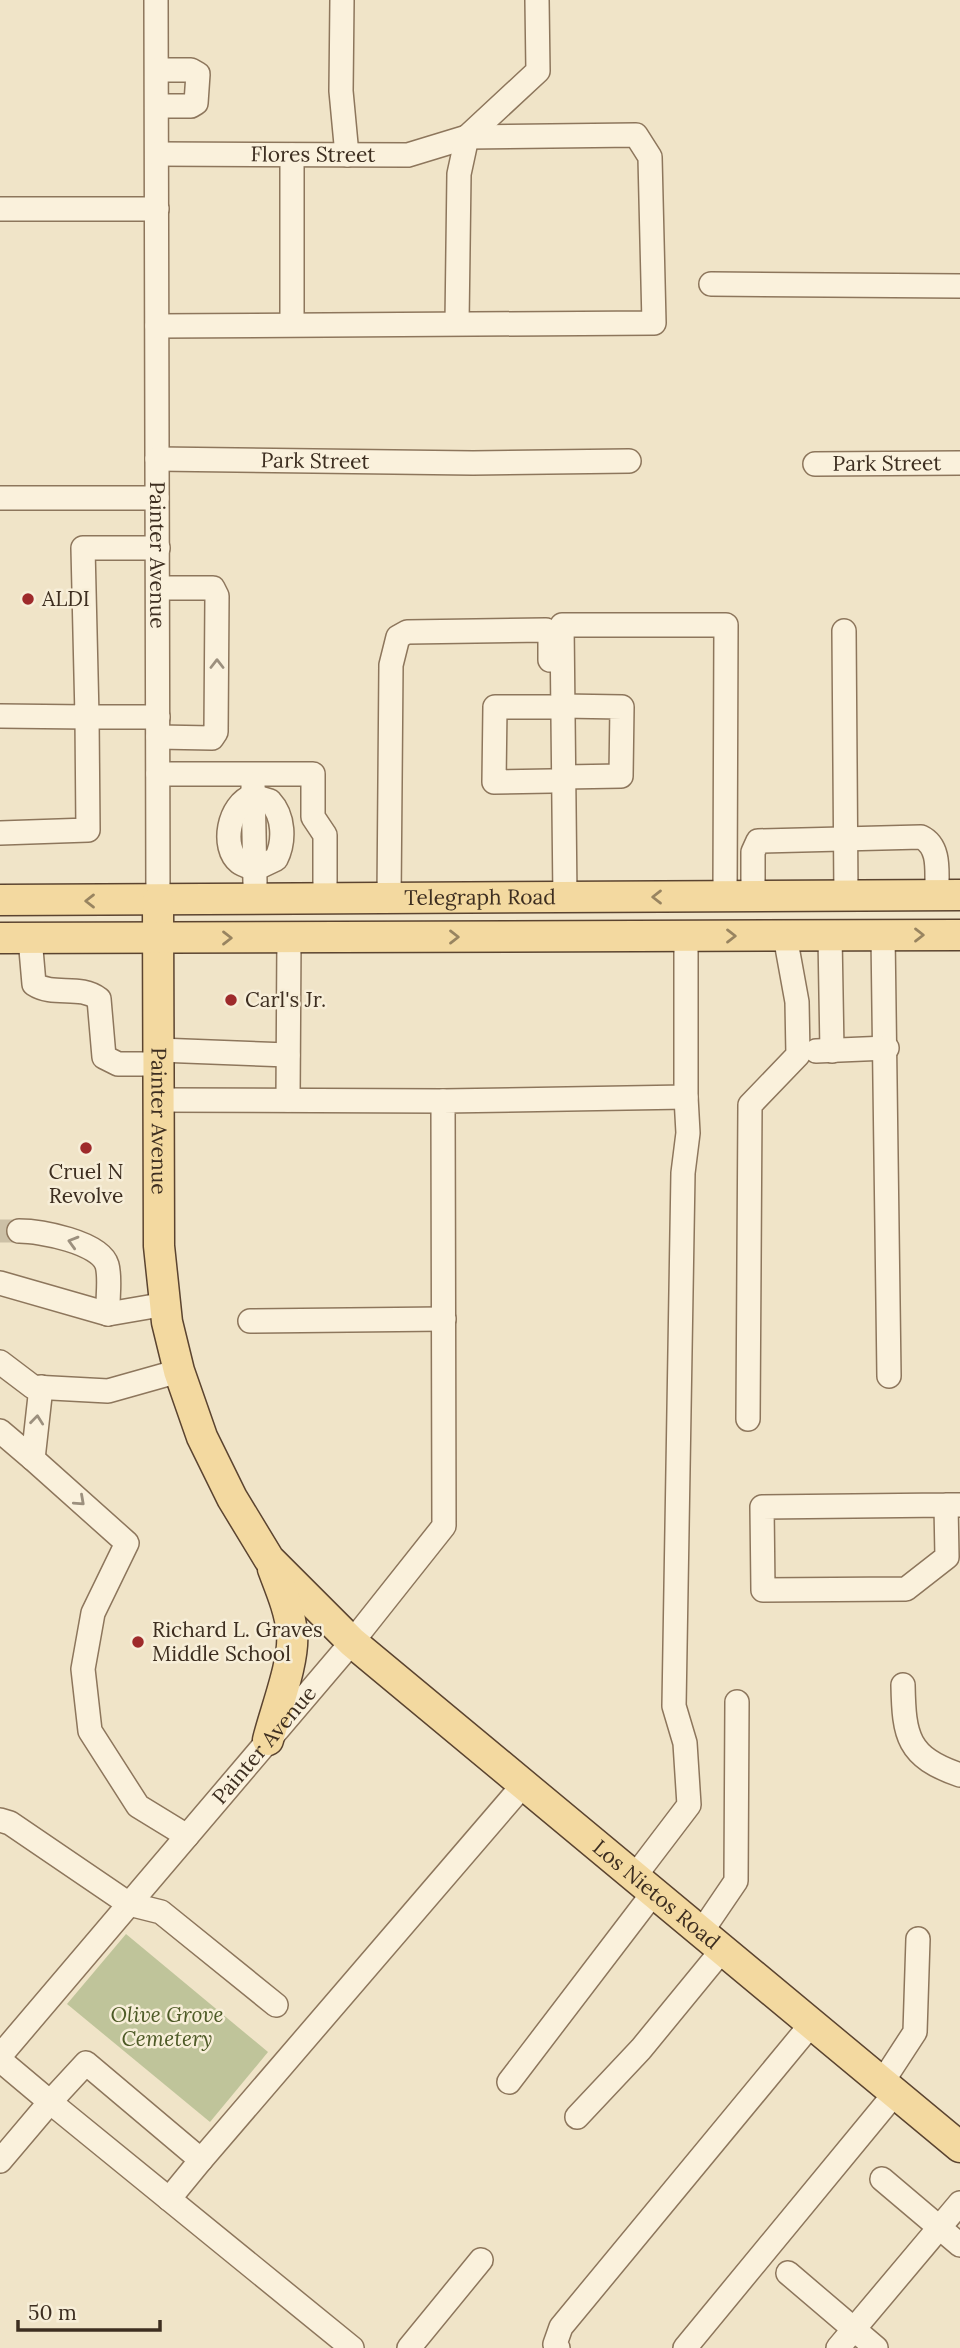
<svg xmlns="http://www.w3.org/2000/svg" width="960" height="2348" font-family="Lora,serif">
<style>
.cemetery{fill:#bfc49a}
.lines{fill:none;stroke-linecap:round;stroke-linejoin:round}
.minor-tunnel{stroke:#ccc0a6;stroke-width:23;stroke-dasharray:23 11;stroke-linecap:butt}
.minor-casing{stroke:#8d765c;stroke-width:26}
.major-casing{stroke:#5b4430;stroke-width:33}
.minor{stroke:#faf1dc;stroke-width:23}
.major{stroke:#f3d9a0;stroke-width:30}
.oneway{stroke:#9c907e}
.oneway2{stroke:#988460}
.poi-dot{fill:#9e2a2b;stroke:#f7eed8;stroke-width:2.5}
.labels{text-anchor:middle;stroke-width:5;stroke-linejoin:round;paint-order:stroke}
.street-label{font-size:21px;fill:#3d2e20;stroke:#f7eed8}
.poi-label{font-size:21px;fill:#3d2e20;stroke:#f7eed8;text-anchor:start}
.park-label{font-size:21px;font-style:italic;fill:#4d5a26;stroke:#f7eed8}
</style>
<rect width="100%" height="100%" fill="#f0e4c8"/>
<!-- cemetery -->
<polygon class="cemetery" points="126,1934 268,2052 210,2122 67,2004"/>
<g class="lines">
<!-- minor-tunnel -->
<polyline class="minor-tunnel" points="0,1231 19,1231"/>
<!-- minor casing -->
<g class="minor-casing">
<g id="minor">
<path id="s1" d="M156,0L158,901"/>
<polyline points="342,0 341,91 347,155"/>
<polyline points="157,70 191,70 198,74 196,103 191,106 157,106"/>
<path id="s2" d="M157,154L408,155L467,137L636,135L650,157L654,323L157,326"/>
<polyline points="292,155 292,324"/>
<polyline points="0,209 157,209"/>
<polyline points="711,284 960,286"/>
<polyline points="457,323 459,174 467,137 538,71 537,0"/>
<path id="s3" d="M157,459L473,463L629,461"/>
<path id="s4" d="M815,464L960,463"/>
<polyline points="0,498 157,498"/>
<polyline points="158,588 213,588 217,596 216,732 212,738 158,737"/>
<polyline points="844,631 846,895"/>
<polyline points="563,706 622,707 621,776 564,777"/>
<polyline points="550,707 495,707 494,782 551,781"/>
<polyline points="0,716 87,717 83,548 158,548"/>
<polyline points="158,774 313,774 313,817 325,835 325,900"/>
<polyline points="253,784 255,883"/>
<path d="M253,796L270,801C284,816 285,841 276,859L255,869C250,867 243,865 239,862C221,848 228,804 253,796Z"/>
<polyline points="0,833 88,830 87,717 158,717"/>
<path d="M753,896V852L758,841L921,837C942,847 936,875 937,895"/>
<polyline points="565,898 562,625 726,625 725,896"/>
<polyline points="389,899 391,665 398,637 407,632 546,630 550,635 550,660"/>
<polyline points="883,935 889,1376"/>
<polyline points="830,936 832,1051"/>
<path d="M30,938L34,984C54,997 80,984 99,999L104,1057L118,1064H159"/>
<polyline points="159,1050 288,1055"/>
<polyline points="816,1051 887,1048"/>
<polyline points="159,1100 443,1101"/>
<polyline points="288,1100 289,938"/>
<path d="M19,1231C40,1231 100,1242 107,1265C111,1279 107,1299 108,1314"/>
<polyline points="0,1283 108,1314 166,1304"/>
<polyline points="250,1321 444,1319"/>
<polyline points="0,1362 33,1387 108,1391 179,1371"/>
<polyline points="748,1419 750,1105 798,1055 797,1002 785,936"/>
<polyline points="0,1431 33,1459 41,1387"/>
<polyline points="33,1459 127,1543 93,1613 83,1669 90,1731 138,1806 187,1836"/>
<polyline points="946,1505 947,1557 906,1589 763,1590 762,1507 946,1505 960,1505"/>
<path d="M903,1685C904,1736 907,1757 960,1775"/>
<polyline points="0,1820 10,1823 129,1904 161,1912 276,2005"/>
<polyline points="635,1876 689,1805 685,1743 674,1706 683,1173 688,1133 686,1097"/>
<polyline points="702,1931 736,1881 737,1702"/>
<path id="s5" d="M0,2056L352,1642L444,1526L443,1101L686,1097V937"/>
<polyline points="0,2060 50,2102 0,2161"/>
<polyline points="883,2081 915,2032 918,1939"/>
<polyline points="509,2082 654,1892"/>
<polyline points="577,2117 641,2049 723,1949"/>
<polyline points="882,2179 960,2245"/>
<polyline points="169,2199 201,2160"/>
<polyline points="788,2273 876,2348"/>
<polyline points="352,2348 50,2102 86,2063 201,2160 524,1784"/>
<polyline points="409,2348 481,2260"/>
<polyline points="558,2348 555,2344 561,2327 813,2022"/>
<polyline points="685,2348 896,2092"/>
<polyline points="838,2348 960,2203"/>
</g>
</g>
<!-- major casing -->
<g class="major-casing">
<g id="major">
<path id="s6" d="M0,900L960,895"/>
<path id="s7" d="M158,901L159,1246L167,1322L179,1371L202,1437L232,1498L269,1559L352,1642L960,2147"/>
<polyline points="0,938 960,935"/>
<path d="M268,1740C275,1711 295,1661 292,1633C290,1611 281,1590 273,1569"/>
</g>
</g>
<!-- minor -->
<use href="#minor" class="minor"/>
<!-- major -->
<use href="#major" class="major"/>
</g>
<!-- one-way arrows -->
<defs><path id="oneway-chevron" d="M-2-3.5L2.5 0L-2 3.5" fill="none" stroke-width="1.6" stroke-linecap="round" stroke-linejoin="round" transform="scale(1.75)"/></defs>
<g class="oneway">
<use href="#oneway-chevron" transform="translate(217 664) rotate(-90)"/>
<use href="#oneway-chevron" transform="translate(73 1242) rotate(-164)"/>
<use href="#oneway-chevron" transform="translate(37 1420) rotate(-84)"/>
<use href="#oneway-chevron" transform="translate(80 1501) rotate(42)"/>
</g>
<g class="oneway2">
<use href="#oneway-chevron" transform="translate(657 897) rotate(180)"/>
<use href="#oneway-chevron" transform="translate(90 901) rotate(-180)"/>
<use href="#oneway-chevron" transform="translate(919 935)"/>
<use href="#oneway-chevron" transform="translate(731 936)"/>
<use href="#oneway-chevron" transform="translate(454 937)"/>
<use href="#oneway-chevron" transform="translate(227 938)"/>
</g>
<!-- markers -->
<g class="poi-dot">
<circle cx="28" cy="599" r="7"/>
<circle cx="231" cy="1000" r="7"/>
<circle cx="86" cy="1148" r="7"/>
<circle cx="138" cy="1642" r="7"/>
</g>
<g class="labels">
<!-- street labels -->
<g class="street-label">
<text dy="7" stroke="none"><textPath href="#s2" startOffset="156">Flores Street</textPath></text>
<text dy="7" stroke="none"><textPath href="#s3" startOffset="158">Park Street</textPath></text>
<text dy="7" stroke="none"><textPath href="#s4" startOffset="72">Park Street</textPath></text>
<text dy="7" stroke="none"><textPath href="#s1" startOffset="555">Painter Avenue</textPath></text>
<text dy="7" stroke="none"><textPath href="#s6" startOffset="480">Telegraph Road</textPath></text>
<text dy="7" stroke="none"><textPath href="#s7" startOffset="220">Painter Avenue</textPath></text>
<text dy="7" stroke="none"><textPath href="#s5" startOffset="408">Painter Avenue</textPath></text>
<text dy="7" stroke="none"><textPath href="#s7" startOffset="1194">Los Nietos Road</textPath></text>
</g>
<!-- poi labels -->
<g class="poi-label">
<text x="42" y="606">ALDI</text>
<text x="245" y="1007">Carl's Jr.</text>
<text x="86" y="1179" text-anchor="middle">Cruel N<tspan x="86" dy="24">Revolve</tspan></text>
<text x="152" y="1637">Richard L. Graves<tspan x="152" dy="24">Middle School</tspan></text>
</g>
<!-- park labels -->
<g class="park-label">
<text x="167" y="2022">Olive Grove<tspan x="167" dy="24">Cemetery</tspan></text>
</g>
</g>
<!-- scale -->
<path d="M18 2320v10h142v-10" fill="none" stroke="#3d2e20" stroke-width="3.5"/>
<text x="28" y="2320" font-size="21" fill="#3d2e20" stroke="#f7eed8" stroke-width="5" paint-order="stroke">50 m</text>
</svg>
